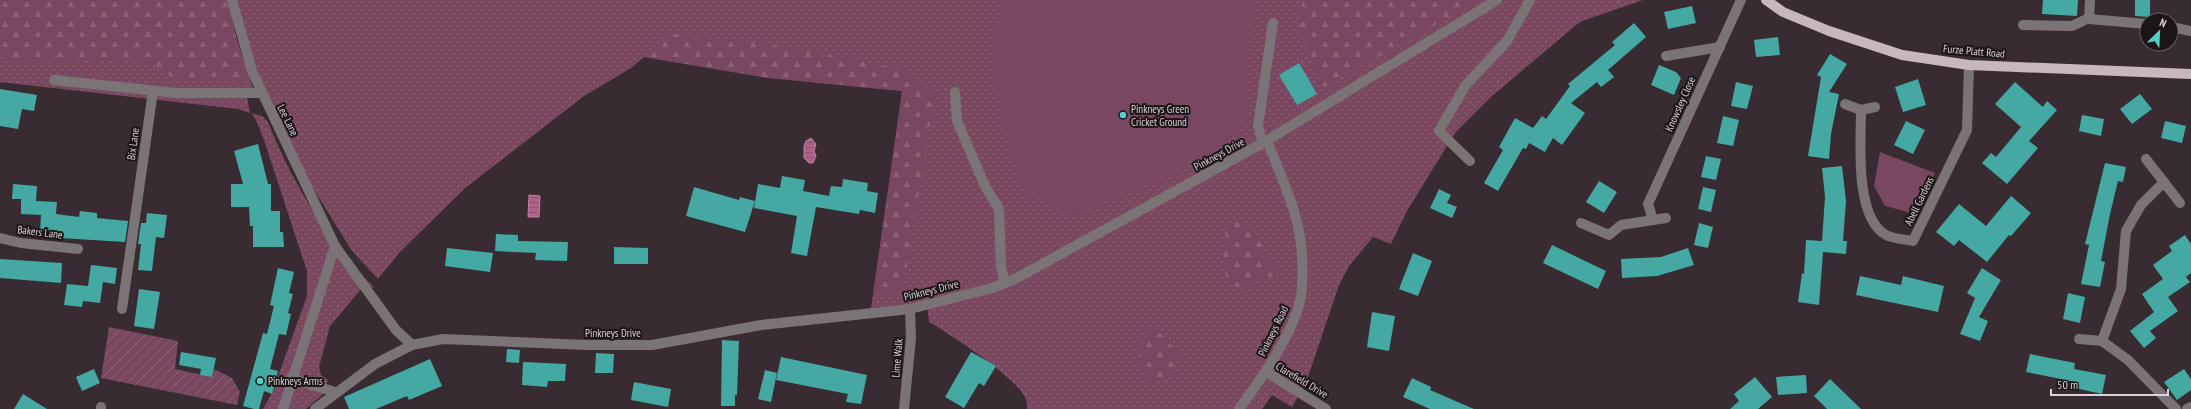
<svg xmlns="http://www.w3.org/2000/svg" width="2191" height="409" font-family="'PT Sans Narrow',sans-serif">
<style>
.grass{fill:url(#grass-dots)}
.forest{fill:url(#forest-firs)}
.park{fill:#7a4760}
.garden{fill:url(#garden-furrows)}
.water{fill:url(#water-rules);stroke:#bf82a0}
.building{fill:#44a9a3}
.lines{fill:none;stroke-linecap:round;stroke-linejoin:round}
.minor{stroke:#7b7477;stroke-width:10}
.major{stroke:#c7b8be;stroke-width:10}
.poi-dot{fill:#55cec6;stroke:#1c1518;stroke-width:1.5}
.labels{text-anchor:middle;stroke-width:4;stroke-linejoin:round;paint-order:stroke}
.street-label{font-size:11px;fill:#dcd3d7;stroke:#1c1518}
.poi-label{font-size:11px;fill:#dcd3d7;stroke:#1c1518;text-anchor:start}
</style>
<defs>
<pattern id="grass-dots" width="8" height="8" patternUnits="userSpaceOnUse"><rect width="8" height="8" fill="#7a4760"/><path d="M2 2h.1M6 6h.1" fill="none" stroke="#8c6176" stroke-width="1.8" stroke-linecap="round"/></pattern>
<pattern id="forest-firs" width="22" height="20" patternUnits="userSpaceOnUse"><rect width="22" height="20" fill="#7a4760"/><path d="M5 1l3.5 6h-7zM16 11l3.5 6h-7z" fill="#8c6176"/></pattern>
<pattern id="garden-furrows" width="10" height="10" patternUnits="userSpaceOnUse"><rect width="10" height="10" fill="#7a4760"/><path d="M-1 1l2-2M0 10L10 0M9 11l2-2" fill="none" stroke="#8c6176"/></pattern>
<pattern id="water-rules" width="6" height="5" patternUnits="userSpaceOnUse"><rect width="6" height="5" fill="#b25f89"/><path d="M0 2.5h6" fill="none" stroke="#8b546f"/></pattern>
</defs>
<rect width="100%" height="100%" fill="#382b31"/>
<!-- grass -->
<g class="grass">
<polygon points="0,0 228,0 236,37 253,88 247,97 250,113 238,109 0,82"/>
<path d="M236,0H1643L1582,21L1575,26L1492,96L1455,133L1407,211L1391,244L1373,237L1349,266L1339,285L1306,383L1292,407L1272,395L1262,409H1027C1027,406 1027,402 1026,400C1021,380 948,333 929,322L927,306L902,305L871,308L902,91L769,78L644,57L631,68L584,96L464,189L399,253L378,279L352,251L311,185L266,97L241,23Z"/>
<path d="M251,113L262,116L268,122C290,178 330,247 375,288L369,286L362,288L330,326L319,367L321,375L328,380L322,395L306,409H263L272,393L307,296V271L264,140L256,120Z"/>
</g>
<!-- forest -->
<g class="forest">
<polygon points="0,0 228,0 236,37 251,83 176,80 158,67 132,58 54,63 9,63 0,56"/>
<polygon points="1303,0 1480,0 1323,87 1302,39 1300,24"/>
<polygon points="667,33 781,46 908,70 935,94 903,291 874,291 903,91 769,78 644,57"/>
<polygon points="1242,219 1256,232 1265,254 1277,262 1277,278 1264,275 1246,290 1236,290 1226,276 1223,261 1226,229 1233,222"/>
<path d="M1153,329L1165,337L1180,355C1173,371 1165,382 1146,381C1138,361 1134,344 1153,329Z"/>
</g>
<!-- park -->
<g class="park">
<path d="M1004,0H1258L1254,3L1251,14L1248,77L1242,123L1236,135L1212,153L1165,177L1107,200L1082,215L1053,209L1035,194L1026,197C1004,135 983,65 1004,0Z"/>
<polygon points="1880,152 1935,173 1919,202 1908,212 1885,206 1874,186"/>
</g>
<!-- garden -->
<polygon class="garden" points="109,327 178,341 175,369 212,377 214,369 232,378 240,392 237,405 101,378"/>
<!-- water -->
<g class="water">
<polygon points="811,138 816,144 814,151 816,156 813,163 809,163 804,158 804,146 806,141"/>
<polygon points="529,195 540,196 539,217 528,217"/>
</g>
<!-- building -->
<g class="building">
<polygon points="2043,0 2078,0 2077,16 2042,14"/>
<polygon points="2135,0 2150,0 2150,17 2135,16"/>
<polygon points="1692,6 1696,23 1668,29 1664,12"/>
<polygon points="1634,23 1646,37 1608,70 1614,77 1601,87 1597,82 1571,103 1585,113 1562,145 1553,138 1545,152 1529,143 1526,149 1523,148 1498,191 1484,183 1503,150 1499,147 1515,118 1533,128 1542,116 1546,119 1570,86 1568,84 1615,45 1612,42"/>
<polygon points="1778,37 1780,55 1756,57 1754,40"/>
<polygon points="1830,54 1847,64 1829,92 1839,94 1831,134 1829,159 1808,156 1821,77 1817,75"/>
<polygon points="1299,63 1317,94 1297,105 1279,75"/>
<polygon points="1659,65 1676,72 1681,78 1674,95 1651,85"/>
<polygon points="1918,79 1926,105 1903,112 1895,87"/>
<polygon points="1736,82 1753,86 1747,109 1731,106"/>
<polygon points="2015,82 2043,107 2047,101 2057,110 2029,141 2038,148 2007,184 1982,163 1991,153 1996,157 2021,127 1995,104"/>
<polygon points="0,89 37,95 34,111 22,109 18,129 0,126"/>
<polygon points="2140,94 2152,109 2132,124 2120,109"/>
<polygon points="2082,115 2104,119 2101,136 2079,131"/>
<polygon points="1723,116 1739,120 1733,146 1717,143"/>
<polygon points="1906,121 1925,130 1913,154 1894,145"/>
<polygon points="2165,121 2186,126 2182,143 2161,138"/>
<polygon points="258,144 268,184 271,184 271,211 280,211 280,232 283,232 284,247 253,247 253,226 250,226 249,207 231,207 231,184 243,184 234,151"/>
<polygon points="1706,156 1721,159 1716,180 1701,177"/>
<polygon points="2105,163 2126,167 2123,182 2118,181 2110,214 2101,261 2105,262 2100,287 2081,284 2089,245 2085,244"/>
<polygon points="1842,166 1846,201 1843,241 1847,241 1846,254 1823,252 1819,305 1798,302 1802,273 1804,274 1806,240 1822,241 1825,197 1822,168"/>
<polygon points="782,176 805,180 803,191 829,196 831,186 842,187 843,179 868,183 867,191 878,193 875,213 860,210 859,214 816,207 807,256 791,253 797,216 754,208 758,184 780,188"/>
<polygon points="1599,181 1617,192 1604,213 1586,202"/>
<polygon points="13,184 37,186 36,201 57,202 56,214 79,217 80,211 97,213 97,218 128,221 125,242 60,238 61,233 40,232 41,215 21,214 21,199 12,199"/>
<polygon points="694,187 739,200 740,197 755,201 745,232 686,216"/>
<polygon points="1703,187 1716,190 1711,212 1698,209"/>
<polygon points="1439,189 1451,195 1447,203 1457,207 1452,218 1430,208"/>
<polygon points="2011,196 2031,213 2011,236 2009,235 1987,262 1959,240 1954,246 1936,232 1959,204 1986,226"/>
<polygon points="147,213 167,215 164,238 156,237 152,271 138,270 141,244 138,244 141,223 146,223"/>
<polygon points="1699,223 1713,227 1708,248 1694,245"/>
<polygon points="496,234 518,235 518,241 568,242 567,261 535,260 536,253 495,251"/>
<polygon points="2185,235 2191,244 2191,273 2186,277 2190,282 2168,297 2178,311 2150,331 2156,338 2144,348 2130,331 2154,312 2142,294 2163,279 2153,265 2172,251 2169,246"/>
<polygon points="1552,245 1606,271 1598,289 1543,263"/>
<polygon points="614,247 648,248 648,264 614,264"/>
<polygon points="447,248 493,253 490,272 445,266"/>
<polygon points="1688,248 1694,265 1657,276 1622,278 1621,259 1661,257"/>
<polygon points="1413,253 1432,261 1418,296 1399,289"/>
<polygon points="0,259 62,263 61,283 0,278"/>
<polygon points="91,265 117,268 115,284 103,282 100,303 83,301 82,307 64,305 67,284 88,286"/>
<polygon points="278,268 294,272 289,293 293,294 288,313 291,314 286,335 279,334 270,369 278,371 272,394 264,391 259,409 254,409 243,406 263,333 267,334 274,306 270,305"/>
<polygon points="1982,268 2001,280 1979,317 1988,321 1980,341 1960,334 1975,298 1967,293"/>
<polygon points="1860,276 1901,285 1903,276 1944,286 1938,312 1856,295"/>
<polygon points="139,289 160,292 154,329 134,326"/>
<polygon points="2068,293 2085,297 2080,323 2063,319"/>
<polygon points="1372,312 1395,316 1389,351 1367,347"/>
<polygon points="722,340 739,341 737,395 735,395 735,406 721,406"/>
<polygon points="507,349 520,350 519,363 506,362"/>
<polygon points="181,352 216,358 212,377 200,375 201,369 179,365"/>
<polygon points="971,352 996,366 984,386 979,383 964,408 945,397"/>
<polygon points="596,353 614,354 613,373 595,373"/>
<polygon points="2030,354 2075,363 2074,369 2106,375 2102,394 2075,388 2076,382 2026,372"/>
<polygon points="781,357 867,375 861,404 846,402 848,394 776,380"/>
<polygon points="430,359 442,386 409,400 407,396 376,409 349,409 344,397"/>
<polygon points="523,362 566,364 565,381 548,381 547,387 522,385"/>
<polygon points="94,369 100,383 82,391 76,377"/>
<polygon points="2184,369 2191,379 2191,390 2177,400 2164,382"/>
<polygon points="765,370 777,373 771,402 758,399"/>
<polygon points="1806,375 1807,393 1778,395 1776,377"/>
<polygon points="1755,377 1772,397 1758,409 1730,409 1739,401 1734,394"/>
<polygon points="1412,378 1431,387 1430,390 1474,409 1430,409 1403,397"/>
<polygon points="1830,379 1861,409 1827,409 1814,396"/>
<polygon points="634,382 671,389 668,407 631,400"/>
<polygon points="23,394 47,409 14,409"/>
</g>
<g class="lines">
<!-- minor -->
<g class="minor">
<polyline points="232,0 252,71 335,246 396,330 412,345"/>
<polyline points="2090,0 2089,19 2147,24"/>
<polyline points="2023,25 2072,26 2089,18"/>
<polyline points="2171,27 2191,31"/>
<polyline points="1666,56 1720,47"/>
<polyline points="54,80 176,93 262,93"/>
<polyline points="955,92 957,121 985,186 999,209 1001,267 1005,283"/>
<polyline points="1845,104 1861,110 1875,107"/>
<path d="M1861,110C1861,141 1854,217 1886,235C1893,239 1905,239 1913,241L1967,130L1969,65"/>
<polyline points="1263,143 1258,126 1273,23"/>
<polyline points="2146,159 2180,203"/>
<polyline points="1470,161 1439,131 1465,86 1507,41 1530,0"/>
<polyline points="2164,182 2141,205 2126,231 2121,289 2102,341 2128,360 2176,409"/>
<polyline points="1653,220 1648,204 1741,0"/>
<polyline points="1581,223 1609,235 1621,225 1666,218"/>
<polyline points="0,238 21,243 78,249"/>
<polyline points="122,309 153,91"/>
<polyline points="2079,339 2102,341"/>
<polyline points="1266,372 1326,409"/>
<polyline points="291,378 335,392"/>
<polyline points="101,407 101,409"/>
<polyline points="283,409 335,246"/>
<polyline points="315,409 375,364 412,345 443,339 587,345 652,345 761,325 910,309 992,288 1015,279 1263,143 1497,0"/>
<polyline points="904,409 911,338 910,309"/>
<path d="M1239,409C1261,379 1284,347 1297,312C1306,287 1303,244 1296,218C1289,192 1277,166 1267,141"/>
<polyline points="2187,409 2191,407"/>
</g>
<!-- major -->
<polyline class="major" points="1766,0 1783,12 1829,31 1902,55 1969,65 2191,74"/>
</g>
<!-- markers -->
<g class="poi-dot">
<circle cx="1123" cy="115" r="4"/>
<circle cx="260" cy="381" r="4"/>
</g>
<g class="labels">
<!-- street labels -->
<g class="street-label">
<text transform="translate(1974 51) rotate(5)" y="4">Furze Platt Road</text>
<text transform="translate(1680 104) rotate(-66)" y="4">Knowsley Close</text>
<text transform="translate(288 120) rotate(64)" y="4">Lee Lane</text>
<text transform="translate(133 144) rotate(-82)" y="4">Bix Lane</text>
<text transform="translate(1219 154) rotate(-29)" y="4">Pinkneys Drive</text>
<text transform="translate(1919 201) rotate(-64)" y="4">Abell Gardens</text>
<text transform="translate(40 232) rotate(7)" y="4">Bakers Lane</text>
<text transform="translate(931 290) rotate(-14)" y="4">Pinkneys Drive</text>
<text transform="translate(1273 331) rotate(-64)" y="4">Pinkneys Road</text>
<text x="613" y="337">Pinkneys Drive</text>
<text transform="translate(897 358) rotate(-85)" y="4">Lime Walk</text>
<text transform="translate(1302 380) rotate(31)" y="4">Clarefield Drive</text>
</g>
<!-- poi labels -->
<g class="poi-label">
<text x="1131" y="113">Pinkneys Green<tspan x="1131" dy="13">Cricket Ground</tspan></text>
<text x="268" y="385">Pinkneys Arms</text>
</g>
</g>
<!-- north arrow -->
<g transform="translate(2159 32) rotate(24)"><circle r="19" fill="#1c1518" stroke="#696164"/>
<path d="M0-3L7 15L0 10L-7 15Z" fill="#55cec6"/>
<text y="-6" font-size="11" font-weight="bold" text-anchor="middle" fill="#dcd3d7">N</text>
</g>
<!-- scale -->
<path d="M2051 389v6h117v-6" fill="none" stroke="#dcd3d7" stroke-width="2"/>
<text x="2057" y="389" font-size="12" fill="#dcd3d7" stroke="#1c1518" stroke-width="3" paint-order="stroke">50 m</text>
</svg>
